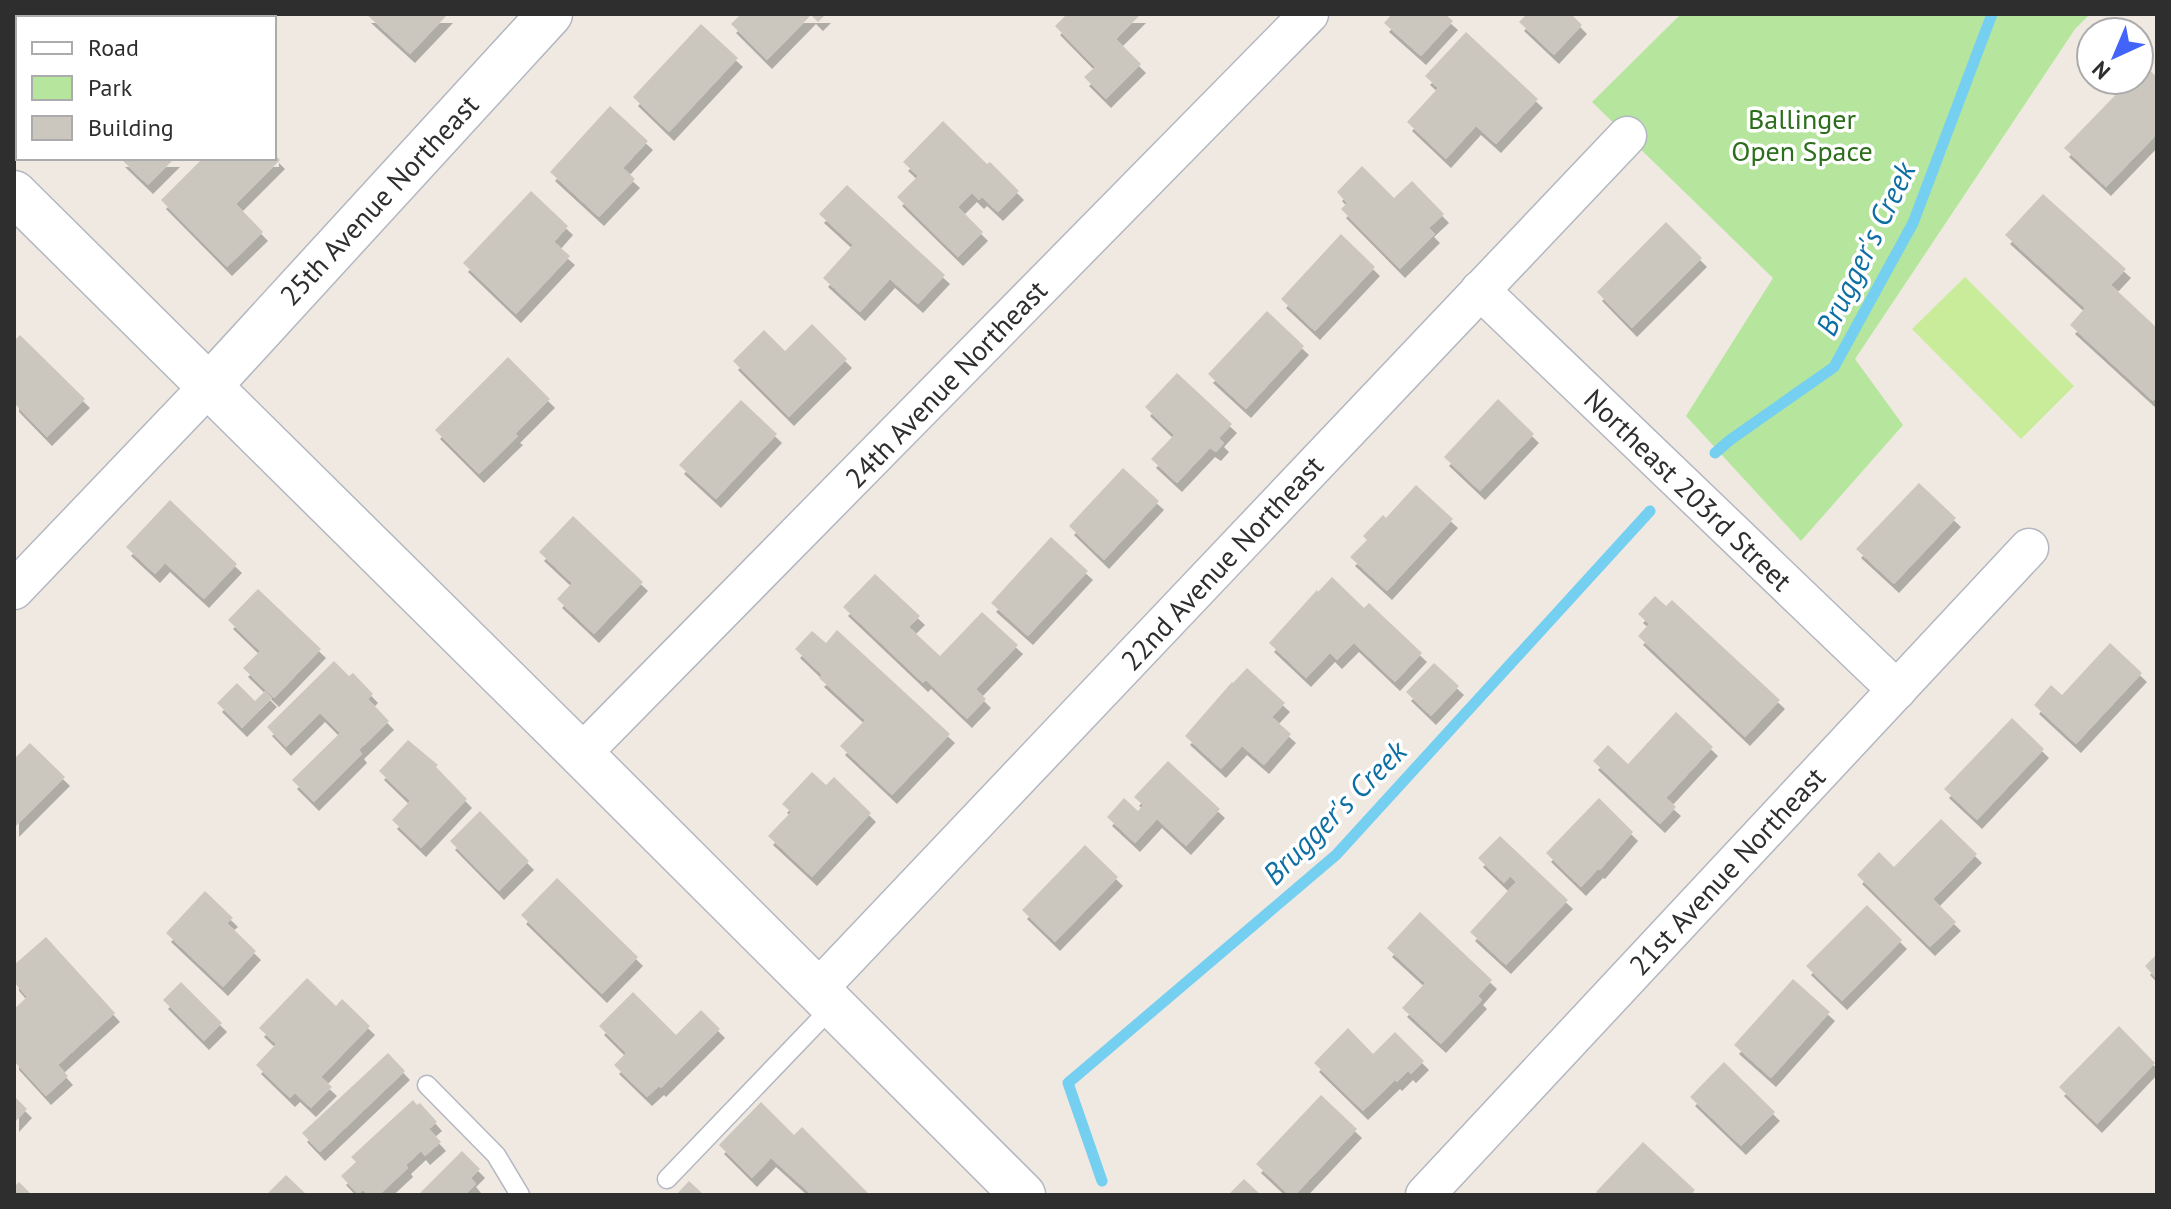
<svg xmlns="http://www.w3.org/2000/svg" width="2171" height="1209" font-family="'PT Sans',sans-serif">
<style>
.green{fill:#b6e59e}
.pitch{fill:#c9ec9a}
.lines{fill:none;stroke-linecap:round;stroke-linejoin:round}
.stream{stroke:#75cff0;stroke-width:11}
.building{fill:#cbc7bf;filter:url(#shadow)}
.lane-casing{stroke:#b4b7c1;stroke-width:21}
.street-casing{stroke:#b4b7c1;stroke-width:41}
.secondary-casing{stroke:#b4b7c1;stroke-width:47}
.lane{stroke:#fff;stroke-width:18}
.street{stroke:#fff;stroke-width:38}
.secondary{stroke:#fff;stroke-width:44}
.labels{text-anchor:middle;stroke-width:7;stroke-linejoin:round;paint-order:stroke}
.park-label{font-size:28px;fill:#2c6e1b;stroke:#fff}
.street-label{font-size:28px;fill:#2e2e2e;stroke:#fff}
.water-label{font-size:30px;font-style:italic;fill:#0d6fa3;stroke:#fff}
</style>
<defs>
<filter id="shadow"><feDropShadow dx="5" dy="9" stdDeviation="0" flood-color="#0004"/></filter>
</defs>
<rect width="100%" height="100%" fill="#efe9e1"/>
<!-- green -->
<polygon class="green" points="1681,14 2090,14 2075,29 1855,359 1903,425 1801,541 1686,416 1773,278 1592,102"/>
<!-- pitch -->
<polygon class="pitch" points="1965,277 2074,386 2021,439 1912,329"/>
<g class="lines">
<!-- stream -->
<g class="stream">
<polyline points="1715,453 1730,440 1834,367 1913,223 1992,14"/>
<polyline points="1102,1181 1068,1083 1336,855 1650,511"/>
</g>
</g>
<!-- building -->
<g class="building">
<polygon points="14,14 40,14 44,18 18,18 18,56 14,52"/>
<polygon points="366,14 448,14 410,54"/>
<polygon points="741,14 826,14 818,22 811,15 767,60 731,24"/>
<polygon points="1067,14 1141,14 1116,39 1141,64 1106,99 1084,77 1095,67 1055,26"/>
<polygon points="1392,14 1445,14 1453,21 1421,56 1384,23"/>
<polygon points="1527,14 1571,14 1582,25 1554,55 1519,22"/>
<polygon points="701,24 738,58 669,132 633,97"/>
<polygon points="1466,32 1538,99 1496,144 1476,126 1446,159 1407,122 1438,88 1425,76"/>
<polygon points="2144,65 2157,77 2157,134 2106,187 2064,148 2130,80 2139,80 2139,70"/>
<polygon points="610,106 648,141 623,168 635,179 599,217 550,172"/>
<polygon points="943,121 987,164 990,162 1019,191 998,212 982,197 979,200 972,193 958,207 983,232 958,257 897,197 918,176 903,162"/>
<polygon points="274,154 280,160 236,204 263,232 227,267 161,200 203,158 274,158"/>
<polygon points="120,158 175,158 148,185"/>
<polygon points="1362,166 1394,198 1412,181 1444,214 1429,228 1435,234 1400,269 1341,209 1347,203 1337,192"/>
<polygon points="847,185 945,275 918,304 890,279 860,312 823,278 853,245 819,214"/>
<polygon points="531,191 568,226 554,242 570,256 516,314 463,263"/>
<polygon points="2043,194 2126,269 2111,285 2157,328 2157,397 2153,401 2070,325 2085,308 2005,235"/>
<polygon points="1666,222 1702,258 1632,328 1597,292"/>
<polygon points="1341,234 1375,267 1315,331 1281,299"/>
<polygon points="1267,311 1304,346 1246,409 1208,374"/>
<polygon points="812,324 847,359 789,417 733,361 764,330 785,351"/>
<polygon points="20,335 85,399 47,437 14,403 14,341"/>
<polygon points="508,357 550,399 515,434 518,436 479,474 435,430"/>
<polygon points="1177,373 1232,424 1219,438 1224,443 1216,452 1210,448 1177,483 1151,459 1174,435 1145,407"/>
<polygon points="1498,399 1534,434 1480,491 1444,457"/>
<polygon points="741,400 777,434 716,499 679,465"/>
<polygon points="1123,468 1159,501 1104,560 1069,526"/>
<polygon points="1919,483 1956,518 1894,584 1856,549"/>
<polygon points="1416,485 1453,519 1387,591 1350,557 1367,540 1363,536 1383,515 1386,518"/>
<polygon points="170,500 237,564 204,599 165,563 155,574 126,547"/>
<polygon points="573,516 643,582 594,634 557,599 572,583 539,552"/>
<polygon points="1051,537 1088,571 1028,636 991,603"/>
<polygon points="875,574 920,616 909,627 940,656 982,612 1018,645 976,689 986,699 967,719 926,680 923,683 843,607"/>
<polygon points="1332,577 1364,608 1369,603 1422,653 1395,682 1354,643 1337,660 1330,653 1306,678 1269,643 1317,590 1318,592"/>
<polygon points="258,589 321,649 274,698 243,668 260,651 228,620"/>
<polygon points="1655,596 1666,606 1672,600 1780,700 1745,737 1638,636 1649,624 1638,614"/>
<polygon points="837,630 950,734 892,795 840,746 865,720 819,678 822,675 795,649 812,631 826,643"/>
<polygon points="2110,643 2142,673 2076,744 2034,705 2051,685 2062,695"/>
<polygon points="334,661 349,676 353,673 373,694 368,699 389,721 359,750 362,754 314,802 292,780 340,733 320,713 286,747 267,727"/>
<polygon points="1434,663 1459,686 1431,716 1406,692"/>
<polygon points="1247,668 1285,703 1272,717 1291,734 1264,765 1242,746 1221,769 1185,736 1232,682 1233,683"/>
<polygon points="237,683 255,701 265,691 272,698 242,728 217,703"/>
<polygon points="1676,712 1713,747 1666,798 1676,807 1660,824 1593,761 1608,745 1628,764"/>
<polygon points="2012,718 2044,749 1977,820 1944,789"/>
<polygon points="408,740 438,765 436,767 467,799 421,848 392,820 410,801 379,771"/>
<polygon points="30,743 65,777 14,828 14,759"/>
<polygon points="1168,761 1220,809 1186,846 1157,819 1135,843 1107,817 1124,798 1138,811 1143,805 1134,797"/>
<polygon points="812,772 826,785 834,777 871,813 812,877 768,836 791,812 782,804"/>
<polygon points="1599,798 1633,832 1600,870 1598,869 1581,887 1546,853"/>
<polygon points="480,811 529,861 499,891 450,841"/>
<polygon points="1941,819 1977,854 1933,899 1956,922 1930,947 1857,875 1879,852 1894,867"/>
<polygon points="1500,836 1568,900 1506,965 1470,932 1516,882 1510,876 1504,883 1478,858"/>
<polygon points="1085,845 1118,877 1055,942 1022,910"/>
<polygon points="557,878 638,957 602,994 521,915"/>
<polygon points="205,891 233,918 227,923 256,951 223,987 166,933"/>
<polygon points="1867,905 1902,940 1842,1001 1806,966"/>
<polygon points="1420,912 1492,980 1478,996 1482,1000 1441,1044 1402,1008 1425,983 1387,948"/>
<polygon points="46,937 115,1013 58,1065 68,1076 46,1096 14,1061 14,1009 27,997 14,982 14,965"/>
<polygon points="2157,954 2157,979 2145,966"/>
<polygon points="307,978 336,1006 342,999 370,1026 321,1077 332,1087 311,1108 295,1093 290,1098 256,1065 276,1044 259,1028"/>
<polygon points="1793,979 1830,1012 1771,1078 1734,1045"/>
<polygon points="181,982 222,1023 204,1041 163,1000"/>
<polygon points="633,992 676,1035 701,1010 720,1029 661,1088 659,1086 647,1097 614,1065 626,1053 599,1026"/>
<polygon points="2119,1026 2155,1063 2097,1124 2059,1087"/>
<polygon points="1348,1028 1373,1054 1395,1032 1424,1061 1411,1074 1408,1071 1397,1082 1395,1080 1363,1111 1314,1063"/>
<polygon points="388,1053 405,1071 320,1152 302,1133"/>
<polygon points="1724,1062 1775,1112 1741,1146 1690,1097"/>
<polygon points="1321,1095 1357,1129 1295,1195 1289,1195 1256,1164"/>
<polygon points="14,1096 27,1109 14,1123"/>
<polygon points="413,1100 417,1105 420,1103 437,1122 429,1129 441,1142 425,1156 421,1151 406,1165 408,1168 379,1195 368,1195 363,1190 358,1194 341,1176 356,1162 351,1157"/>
<polygon points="761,1102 794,1135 802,1127 870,1195 812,1195 771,1158 752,1178 719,1145"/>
<polygon points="1643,1142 1695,1190 1690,1195 1599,1195 1596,1192"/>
<polygon points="462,1151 480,1169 471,1178 476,1184 465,1195 457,1195 454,1193 452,1195 418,1195"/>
<polygon points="286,1175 307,1195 266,1195"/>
<polygon points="1244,1179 1261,1195 1228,1195"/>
<polygon points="689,1181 704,1195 676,1195"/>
<polygon points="19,1182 32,1195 14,1195 14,1187"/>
</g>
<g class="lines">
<!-- lane casing -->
<g class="lane-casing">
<g id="lane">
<polyline points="427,1085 496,1155 520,1195"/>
<polyline points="667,1179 833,1006"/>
</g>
</g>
<!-- street casing -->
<g class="street-casing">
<g id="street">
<polyline points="1480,290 1897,690"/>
<polyline points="14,590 209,386"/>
<polyline points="581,754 1309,14"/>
<polyline points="817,990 1627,136"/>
<polyline points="1425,1195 2029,548"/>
</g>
</g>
<!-- secondary casing -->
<g class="secondary-casing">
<g id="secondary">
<polyline points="14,193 581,754 1023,1195"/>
<polyline points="209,386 550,14"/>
</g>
</g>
<!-- lane -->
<use href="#lane" class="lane"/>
<!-- street -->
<use href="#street" class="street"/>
<!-- secondary -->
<use href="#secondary" class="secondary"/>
</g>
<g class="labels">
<!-- park labels -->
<g class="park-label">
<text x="1802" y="129">Ballinger<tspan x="1802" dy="32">Open Space</tspan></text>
</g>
<!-- street labels -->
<g class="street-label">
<text transform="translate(379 200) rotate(-47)" y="10">25th Avenue Northeast</text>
<text transform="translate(946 384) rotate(-46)" y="10">24th Avenue Northeast</text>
<text transform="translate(1688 490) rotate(44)" y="10">Northeast 203rd Street</text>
<text transform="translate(1222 563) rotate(-47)" y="10">22nd Avenue Northeast</text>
<text transform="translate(1727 871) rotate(-47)" y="10">21st Avenue Northeast</text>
</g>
<!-- water labels -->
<g class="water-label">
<text transform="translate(1866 249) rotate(-64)" y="10">Brugger's Creek</text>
<text transform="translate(1335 813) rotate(-45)" y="10">Brugger's Creek</text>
</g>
</g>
<!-- border -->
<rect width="2171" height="1209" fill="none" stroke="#2e2e2e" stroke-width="32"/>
<!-- legend -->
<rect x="16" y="16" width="260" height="144" fill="#ffffff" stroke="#ababab" stroke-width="2"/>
<rect x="32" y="42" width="40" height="12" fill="#ffffff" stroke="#ababab" stroke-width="2"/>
<text x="88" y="56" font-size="24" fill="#2e2e2e">Road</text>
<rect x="32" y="76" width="40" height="24" fill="#b6e59e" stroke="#ababab" stroke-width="2"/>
<text x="88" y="96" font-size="24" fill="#2e2e2e">Park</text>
<rect x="32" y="116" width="40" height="24" fill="#cbc7bf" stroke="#ababab" stroke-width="2"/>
<text x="88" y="136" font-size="24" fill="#2e2e2e">Building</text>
<!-- north arrow -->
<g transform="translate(2115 56) rotate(224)"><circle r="38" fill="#ffffff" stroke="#ababab" stroke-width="2"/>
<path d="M0-6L14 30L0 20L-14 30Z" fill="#4264fb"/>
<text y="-12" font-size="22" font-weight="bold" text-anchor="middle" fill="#2e2e2e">N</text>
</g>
</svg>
